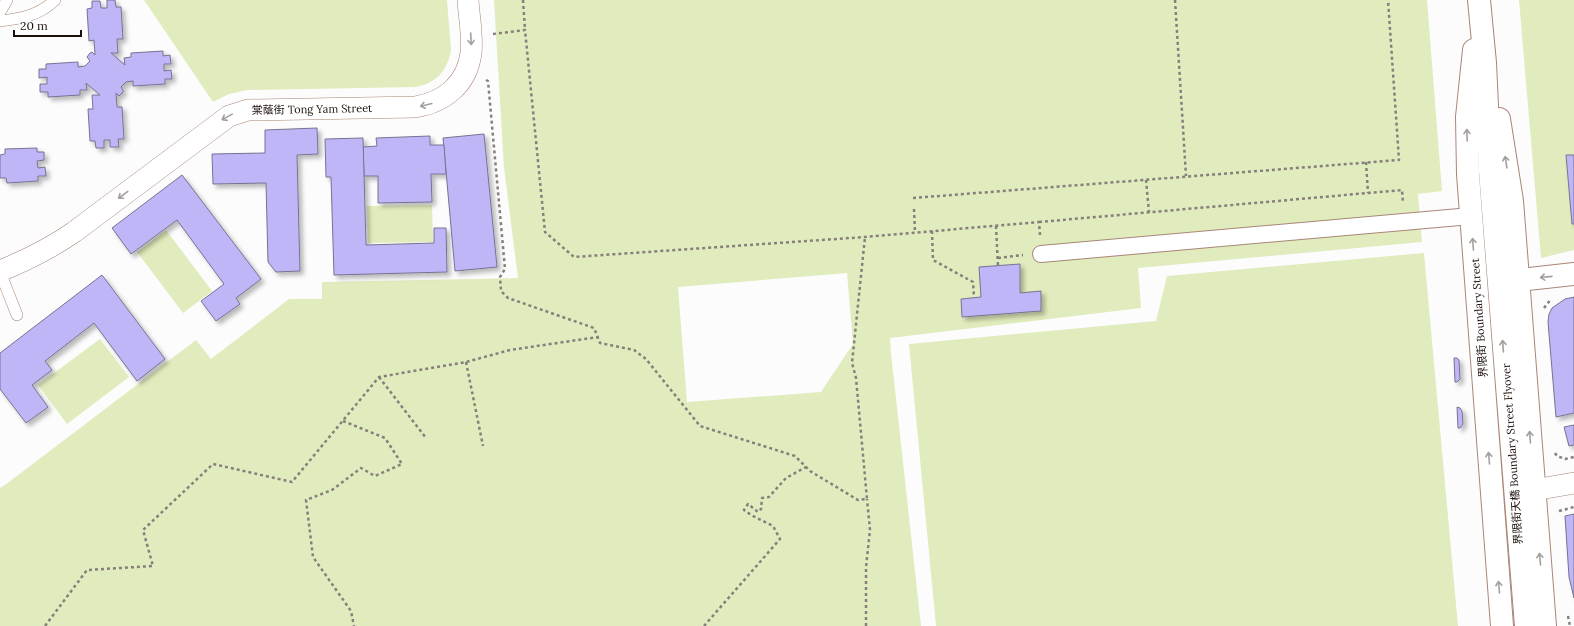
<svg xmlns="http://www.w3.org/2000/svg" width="1574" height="626" font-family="Lora,'Noto Sans TC',serif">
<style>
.green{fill:#e0ecbd;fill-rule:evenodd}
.building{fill:#bfb6f8;stroke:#767292;filter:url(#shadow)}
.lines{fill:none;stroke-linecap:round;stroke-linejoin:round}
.service-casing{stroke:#a98577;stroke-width:12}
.pedestrian-casing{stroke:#a98577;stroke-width:18}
.minor-casing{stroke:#a98577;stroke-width:22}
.tertiary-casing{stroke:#a98577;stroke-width:24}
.primary-casing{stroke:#a98577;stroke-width:24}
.path{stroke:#867f7c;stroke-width:2.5;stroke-dasharray:3 3;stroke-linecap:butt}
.service{stroke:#fff;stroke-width:11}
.pedestrian{stroke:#fff;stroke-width:16}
.minor{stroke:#fff;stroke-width:21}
.tertiary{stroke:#fff;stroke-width:22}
.primary{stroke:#fff;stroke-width:22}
.oneway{stroke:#a49f9d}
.labels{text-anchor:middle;stroke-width:3;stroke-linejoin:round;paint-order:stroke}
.street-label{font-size:11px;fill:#1c0f0a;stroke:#fff}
</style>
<defs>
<filter id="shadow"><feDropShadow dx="3.5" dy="3.5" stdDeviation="2" flood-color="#0004"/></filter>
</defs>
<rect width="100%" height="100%" fill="#fcfcfc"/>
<!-- green -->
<g class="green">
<path d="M144,0H447L451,50C448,70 436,84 415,87L247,90L229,94L213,102Z"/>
<path d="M494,0H1427L1442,191L1418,194L1422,242L1138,268L1141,308L890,338L891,353L921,626H0V488L5,485L196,340L211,359L289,299H322V282L518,278L504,168ZM847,273L853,344L821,392L687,402L678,287Z"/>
<polygon points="1519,0 1574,0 1574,250 1541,258"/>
<polygon points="432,205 433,242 368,243 367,206"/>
<polygon points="166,230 212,291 183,313 137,252"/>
<polygon points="1424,253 1458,626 936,626 909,344 1156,321 1167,276"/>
<polygon points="100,339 129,377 67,424 38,385"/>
</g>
<!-- building -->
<g class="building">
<polygon points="107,0 115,0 116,7 121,7 123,39 117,39 118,53 111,53 125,65 124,58 131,57 131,53 163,51 163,56 170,55 171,64 164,64 164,71 171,70 172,79 165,79 165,84 133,86 133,81 126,82 121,87 123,90 123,92 119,96 116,93 117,107 122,107 124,139 118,139 119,147 110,147 110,140 104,140 104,148 96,148 95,141 90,141 88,109 93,109 92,95 100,95 86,83 87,90 80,90 80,95 48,97 48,92 40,92 40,84 47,84 47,77 39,78 39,69 46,69 46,64 78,62 78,67 85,66 90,61 87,57 90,53 92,52 95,55 94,40 89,41 87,9 92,8 92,1 100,1 101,8 107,8"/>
<polygon points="317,128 318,154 297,155 300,271 276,272 268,262 266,183 213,184 212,154 265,153 265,130"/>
<polygon points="484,134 497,267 455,271 443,138"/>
<polygon points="430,136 430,145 444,145 446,174 431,174 432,202 378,203 378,176 364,176 363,147 377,146 376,138"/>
<polygon points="363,138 366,245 434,243 434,228 446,228 447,272 334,275 331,177 326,177 325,139"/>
<polygon points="37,148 37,152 44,152 44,160 37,161 38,168 45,167 46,176 38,176 38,181 7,183 6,178 0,178 0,155 5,154 5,149"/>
<polygon points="1566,155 1574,155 1574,224 1572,224"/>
<polygon points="182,175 261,279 236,298 240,304 216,321 201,301 224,284 177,220 131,254 112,228"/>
<polygon points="1020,264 1020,293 1041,291 1041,311 962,317 961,299 981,297 979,267"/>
<polygon points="102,275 165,359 137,381 94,323 45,361 52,370 32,385 48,407 26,423 0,389 0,353"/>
<polygon points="1574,297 1574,413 1556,417 1548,322 1549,314 1552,308 1565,299"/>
<polygon points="1454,358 1457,358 1459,360 1460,379 1457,382 1455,382"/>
<polygon points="1457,407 1460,408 1462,411 1463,424 1460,428 1458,428"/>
<polygon points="1574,425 1574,445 1569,446 1564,427"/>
<polygon points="1574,514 1574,598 1569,577 1565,516"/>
</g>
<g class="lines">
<!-- service casing -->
<g class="service-casing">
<g id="service">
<polyline points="0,12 7,0"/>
<path d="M0,21C20,19 40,15 55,0"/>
<polyline points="0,272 17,315"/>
</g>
</g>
<!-- pedestrian casing -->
<g class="pedestrian-casing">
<polyline id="pedestrian" points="1041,254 1471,216"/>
</g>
<!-- minor casing -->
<g class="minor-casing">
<g id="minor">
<path d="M0,271C27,260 51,248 74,232L229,116L248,110L415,107C445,102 467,84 471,53C473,36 469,17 468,0"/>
<polyline points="1534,490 1574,483"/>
</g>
</g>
<!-- tertiary casing -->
<g class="tertiary-casing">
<polyline id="tertiary" points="1519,280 1574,274"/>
</g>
<!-- primary casing -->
<g class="primary-casing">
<g id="primary">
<polyline points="1479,0 1485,63 1490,171 1526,626"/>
<polyline points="1474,50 1467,117 1468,174 1502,626"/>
<polyline points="1499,119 1512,201 1545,626"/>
</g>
</g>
<!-- path -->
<g class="path">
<polyline points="523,0 525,30"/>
<polyline points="1175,0 1186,176"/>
<polyline points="493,34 525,30 545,232 574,257 865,237 1039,222 1040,235"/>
<polyline points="486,80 488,81 505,269 500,277 501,291 508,298 594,328 600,343 634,350 646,359 700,426 795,456 810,471 858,500 867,499 856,378 852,363 865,237"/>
<polyline points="1366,162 1368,193"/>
<polyline points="1146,180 1149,212"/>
<polyline points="913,198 1399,160 1388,0"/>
<polyline points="914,209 915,233"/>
<polyline points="1039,222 1402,190 1403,203"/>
<polyline points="996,226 998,266"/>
<polyline points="932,231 933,260 973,282 974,297"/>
<polyline points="998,258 1023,255"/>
<polyline points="1544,308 1551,299"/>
<polyline points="466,362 483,446"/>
<polyline points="379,377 426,438"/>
<polyline points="343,421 385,438 402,464 375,476 361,468 332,490 306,500 313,557 351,611 354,626"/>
<polyline points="1555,453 1557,456 1565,459 1574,457"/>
<polyline points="1559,511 1574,507"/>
<polyline points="1568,616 1570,626"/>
<polyline points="45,626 87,570 153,566 143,530 213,464 292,482 379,377 466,362 510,350 598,337"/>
<polyline points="704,626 780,539 773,526 751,515 744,510 748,504 758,512 761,509 762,498 769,497 786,478 806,467"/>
<polyline points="866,626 866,567 870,530 867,499"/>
</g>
<!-- service -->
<use href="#service" class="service"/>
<!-- pedestrian -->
<use href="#pedestrian" class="pedestrian"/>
<!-- minor -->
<use href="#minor" class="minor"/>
<!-- tertiary -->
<use href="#tertiary" class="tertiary"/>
<!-- primary -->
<use href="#primary" class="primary"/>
</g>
<!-- one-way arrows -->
<defs><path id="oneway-shaft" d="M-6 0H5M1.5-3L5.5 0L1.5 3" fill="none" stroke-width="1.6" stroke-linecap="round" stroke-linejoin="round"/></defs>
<g class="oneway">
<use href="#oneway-shaft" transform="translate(471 39) rotate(87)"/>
<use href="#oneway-shaft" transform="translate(426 105) rotate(166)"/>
<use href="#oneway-shaft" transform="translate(227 117) rotate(151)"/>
<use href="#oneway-shaft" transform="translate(1467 135) rotate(-92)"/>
<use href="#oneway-shaft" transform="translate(1506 162) rotate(-99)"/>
<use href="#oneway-shaft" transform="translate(123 195) rotate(143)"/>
<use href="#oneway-shaft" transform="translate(1473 244) rotate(-94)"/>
<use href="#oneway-shaft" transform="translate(1546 277) rotate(174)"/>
<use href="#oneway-shaft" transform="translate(1503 346) rotate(-94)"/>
<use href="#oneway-shaft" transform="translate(1530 437) rotate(-94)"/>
<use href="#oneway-shaft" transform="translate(1489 458) rotate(-95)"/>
<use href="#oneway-shaft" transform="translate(1540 559) rotate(-95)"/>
<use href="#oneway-shaft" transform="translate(1499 587) rotate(-95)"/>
</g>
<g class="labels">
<!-- street labels -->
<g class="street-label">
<text transform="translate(312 109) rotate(-1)" y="4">棠蔭街 Tong Yam Street</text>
<text transform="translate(1479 318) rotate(-94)" y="4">界限街 Boundary Street</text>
<text transform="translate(1512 454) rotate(-94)" y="4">界限街天橋 Boundary Street Flyover</text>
</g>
</g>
<!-- scale -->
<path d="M14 30v6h67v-6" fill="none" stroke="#1c0f0a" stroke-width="2"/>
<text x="20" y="30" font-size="12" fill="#1c0f0a" stroke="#ffffff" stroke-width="3" paint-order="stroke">20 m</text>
</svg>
